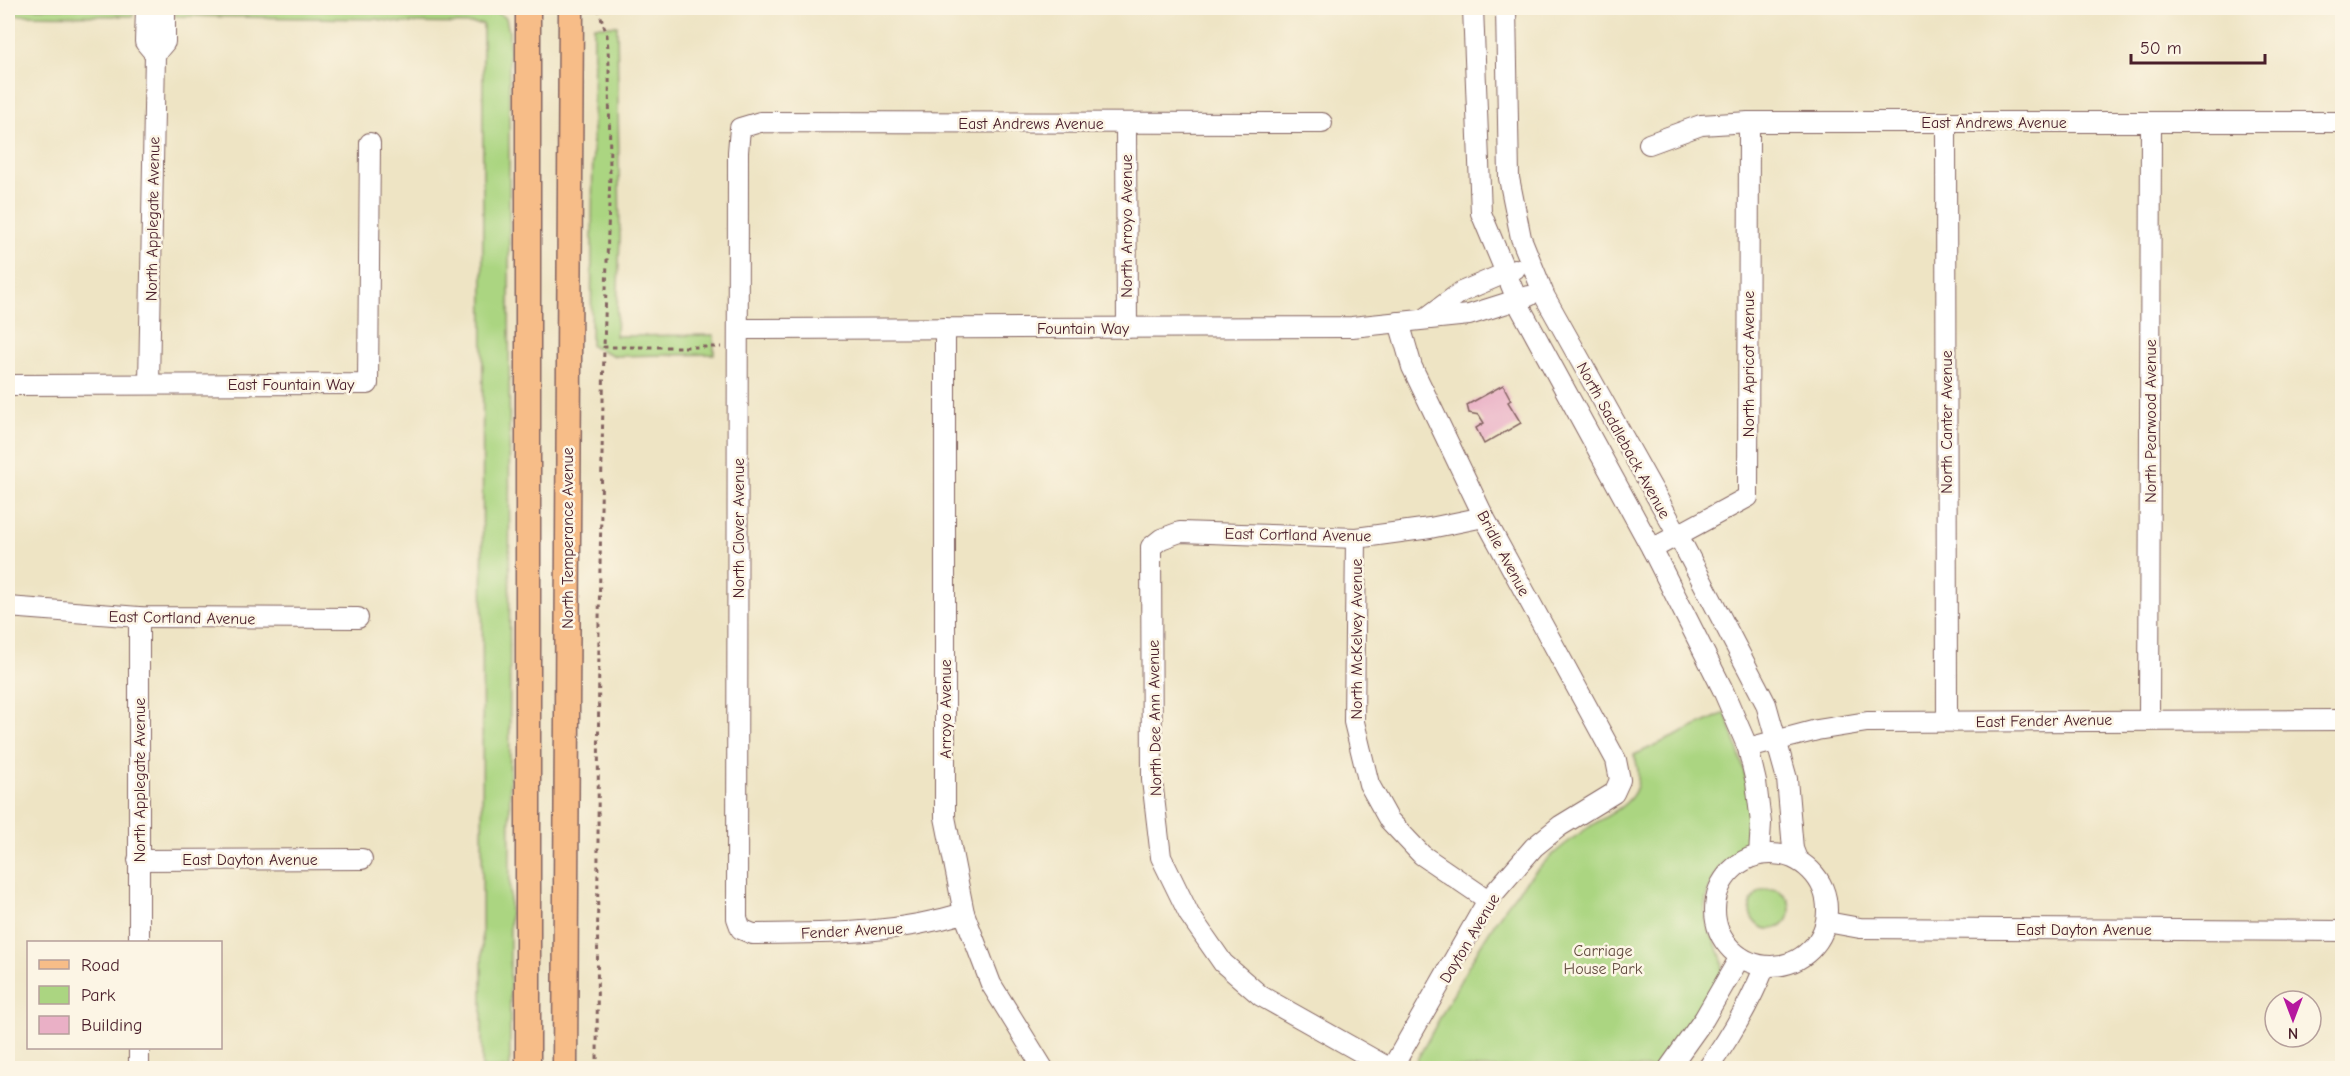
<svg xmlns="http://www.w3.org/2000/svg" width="2350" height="1076" font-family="'Comic Neue',sans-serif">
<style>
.green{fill:#abd581;stroke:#7a7a56;stroke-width:1.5}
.building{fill:#eab0c6}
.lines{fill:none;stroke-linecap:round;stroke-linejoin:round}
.minor-casing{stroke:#836461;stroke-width:22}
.major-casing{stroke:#836461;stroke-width:27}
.path{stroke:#836461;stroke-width:3;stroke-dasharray:4.5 4.5;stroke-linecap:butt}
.minor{stroke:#fff;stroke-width:20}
.major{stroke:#f7bd88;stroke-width:24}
.labels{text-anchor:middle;stroke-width:5;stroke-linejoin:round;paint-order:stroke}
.street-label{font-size:16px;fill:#4a1f2b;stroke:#fcf5e5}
.park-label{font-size:16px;fill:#624c40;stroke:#fcf5e5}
</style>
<rect width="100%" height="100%" fill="#fcf5e5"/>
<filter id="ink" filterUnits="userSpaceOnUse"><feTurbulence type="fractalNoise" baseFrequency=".0167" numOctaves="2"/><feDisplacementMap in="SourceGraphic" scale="12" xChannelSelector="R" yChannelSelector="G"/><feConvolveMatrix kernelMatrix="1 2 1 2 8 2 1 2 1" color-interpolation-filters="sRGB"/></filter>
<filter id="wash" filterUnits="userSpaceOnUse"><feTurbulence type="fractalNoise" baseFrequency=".008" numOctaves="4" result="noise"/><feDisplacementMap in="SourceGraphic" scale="24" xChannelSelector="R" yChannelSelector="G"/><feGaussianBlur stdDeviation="1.35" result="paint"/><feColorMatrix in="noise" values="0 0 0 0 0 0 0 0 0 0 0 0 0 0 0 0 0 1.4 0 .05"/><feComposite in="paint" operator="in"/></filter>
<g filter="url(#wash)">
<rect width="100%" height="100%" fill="#eee4c4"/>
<!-- green -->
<g class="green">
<polygon points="8,8 132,8 133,16 8,15"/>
<polygon points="177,8 491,8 506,18 509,32 510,1068 482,1068 483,24 401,23 376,19 175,16"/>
<polygon points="594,26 617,26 620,238 616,336 714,335 714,354 615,356 591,346"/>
<path d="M1725,713C1734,735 1765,828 1748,845C1743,850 1735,854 1729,858C1715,869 1707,888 1705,906C1702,934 1727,949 1722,974L1658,1068H1412C1451,1002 1489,913 1546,861C1559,848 1574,837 1589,827C1619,808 1650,798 1634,755Z"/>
<circle cx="1770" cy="909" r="20"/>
</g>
<g id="blocks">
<!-- building -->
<polygon class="building" points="1503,385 1511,400 1508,402 1521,423 1484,444 1476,428 1484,423 1479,415 1469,413 1467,405"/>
</g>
</g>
<g filter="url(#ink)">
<use href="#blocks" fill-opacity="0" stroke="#836461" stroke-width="1.5"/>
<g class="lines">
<!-- minor casing -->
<g class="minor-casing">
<g id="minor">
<polyline points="146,8 145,42 155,54"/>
<polyline points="1473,8 1481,213 1521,309 1652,549 1722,688 1748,748 1756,782 1761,823 1759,855"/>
<polyline points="1506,8 1509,178 1521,238 1545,297 1678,535 1766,704 1787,779 1793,849 1797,859"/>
<polyline points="1946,122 1947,721"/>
<polyline points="1126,124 1127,328"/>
<polyline points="1649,144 1701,125 1749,122 2342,122"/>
<polyline points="1426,318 1461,292 1515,269"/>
<polyline points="945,328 945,817 964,913 991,984 1043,1068"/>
<polyline points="739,329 1352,327 1469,315 1529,296"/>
<polyline points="149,384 155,54 165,42 165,8"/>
<polyline points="8,385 368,384 370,143"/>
<polyline points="1356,538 1354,722 1369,784 1389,820 1422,855 1488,900"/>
<polyline points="1652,549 1748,497 1749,122"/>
<polyline points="8,607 139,617 358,618"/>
<polyline points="2149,719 2151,122"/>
<polyline points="1748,748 1817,730 1867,722 2342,720"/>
<circle cx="1771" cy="910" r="56"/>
<polyline points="138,860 362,859"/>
<path d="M964,913C891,935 828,933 753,934L741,929L737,918L738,152L740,128L760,122L1322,123"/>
<polyline points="1827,922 1860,928 2342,931"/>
<polyline points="139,942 139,617"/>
<polyline points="139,1048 139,1068"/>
<polyline points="1389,1068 1261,996 1223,963 1189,914 1161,857 1152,780 1151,547 1161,539 1180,532 1356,538 1430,528 1484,517"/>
<polyline points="1392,1068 1488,900 1534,847 1560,826 1614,793 1620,780 1616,760 1484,517 1412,367 1399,322"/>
<polyline points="1669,1068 1704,1019 1740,957"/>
<path d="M1708,1068C1731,1036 1750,1003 1765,966"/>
</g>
</g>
<!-- major casing -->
<g class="major-casing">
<g id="major">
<polyline points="528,8 528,1068"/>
<polyline points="565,1068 571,8"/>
</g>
</g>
<!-- path -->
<g class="path">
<polyline points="598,8 607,35 609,65 610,175 604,347"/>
<polyline points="597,1068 599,621 604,347 721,347"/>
</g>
<!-- minor -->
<use href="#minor" class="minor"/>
<!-- major -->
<use href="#major" class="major"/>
</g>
</g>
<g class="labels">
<!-- street labels -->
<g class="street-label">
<text x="1994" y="128">East Andrews Avenue</text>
<text x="1031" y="129">East Andrews Avenue</text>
<text transform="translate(152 219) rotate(-89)" y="6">North Applegate Avenue</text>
<text transform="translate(1126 226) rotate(-90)" y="6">North Arroyo Avenue</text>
<text x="1083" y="334">Fountain Way</text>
<text transform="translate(1748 364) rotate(-90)" y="6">North Apricot Avenue</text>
<text x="291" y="390">East Fountain Way</text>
<text transform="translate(2150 421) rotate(-90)" y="6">North Pearwood Avenue</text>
<text transform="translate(1946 422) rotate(-90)" y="6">North Canter Avenue</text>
<text transform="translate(1624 440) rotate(61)" y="6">North Saddleback Avenue</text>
<text transform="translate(738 528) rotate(-90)" y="6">North Clover Avenue</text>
<text transform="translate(1298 534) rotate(1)" y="6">East Cortland Avenue</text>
<text transform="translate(567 538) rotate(-90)" y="6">North Temperance Avenue</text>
<text transform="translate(1504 553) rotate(62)" y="6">Bridle Avenue</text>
<text transform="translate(182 617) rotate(1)" y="6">East Cortland Avenue</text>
<text transform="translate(1356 639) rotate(-90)" y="6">North McKelvey Avenue</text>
<text transform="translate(945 709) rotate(-90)" y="6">Arroyo Avenue</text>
<text transform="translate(1154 718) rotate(-91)" y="6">North Dee Ann Avenue</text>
<text transform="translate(2044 720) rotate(-1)" y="6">East Fender Avenue</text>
<text transform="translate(139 780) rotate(-90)" y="6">North Applegate Avenue</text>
<text x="250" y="865">East Dayton Avenue</text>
<text x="2084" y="935">East Dayton Avenue</text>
<text transform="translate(852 930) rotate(-3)" y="6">Fender Avenue</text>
<text transform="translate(1469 938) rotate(-59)" y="6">Dayton Avenue</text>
</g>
<!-- park labels -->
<g class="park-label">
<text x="1603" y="956">Carriage<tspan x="1603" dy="18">House Park</tspan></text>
</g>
</g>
<!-- margin -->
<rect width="2350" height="1076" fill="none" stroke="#fcf5e5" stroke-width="30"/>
<!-- legend -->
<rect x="27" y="941" width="195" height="108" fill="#fcf5e5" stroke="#b59f9b" stroke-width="1.5"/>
<rect x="39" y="960" width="30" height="9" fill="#f7bd88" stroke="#b59f9b" stroke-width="1.5"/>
<text x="81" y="971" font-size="18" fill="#4a1f2b">Road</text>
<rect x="39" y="986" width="30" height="18" fill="#abd581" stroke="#b59f9b" stroke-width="1.5"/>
<text x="81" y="1001" font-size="18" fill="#4a1f2b">Park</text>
<rect x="39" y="1016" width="30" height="18" fill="#eab0c6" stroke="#b59f9b" stroke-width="1.5"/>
<text x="81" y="1031" font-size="18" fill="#4a1f2b">Building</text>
<!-- north arrow -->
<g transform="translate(2293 1019) rotate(180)"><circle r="28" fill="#fcf5e5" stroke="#b59f9b" stroke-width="1.5"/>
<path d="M0-4.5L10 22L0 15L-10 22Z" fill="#b5179e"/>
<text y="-9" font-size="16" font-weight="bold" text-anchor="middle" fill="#4a1f2b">N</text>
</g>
<!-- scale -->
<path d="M2131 54v9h134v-9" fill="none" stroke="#4a1f2b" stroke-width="3"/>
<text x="2140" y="54" font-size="18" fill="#4a1f2b" stroke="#fcf5e5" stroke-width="4.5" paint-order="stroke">50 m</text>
</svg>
